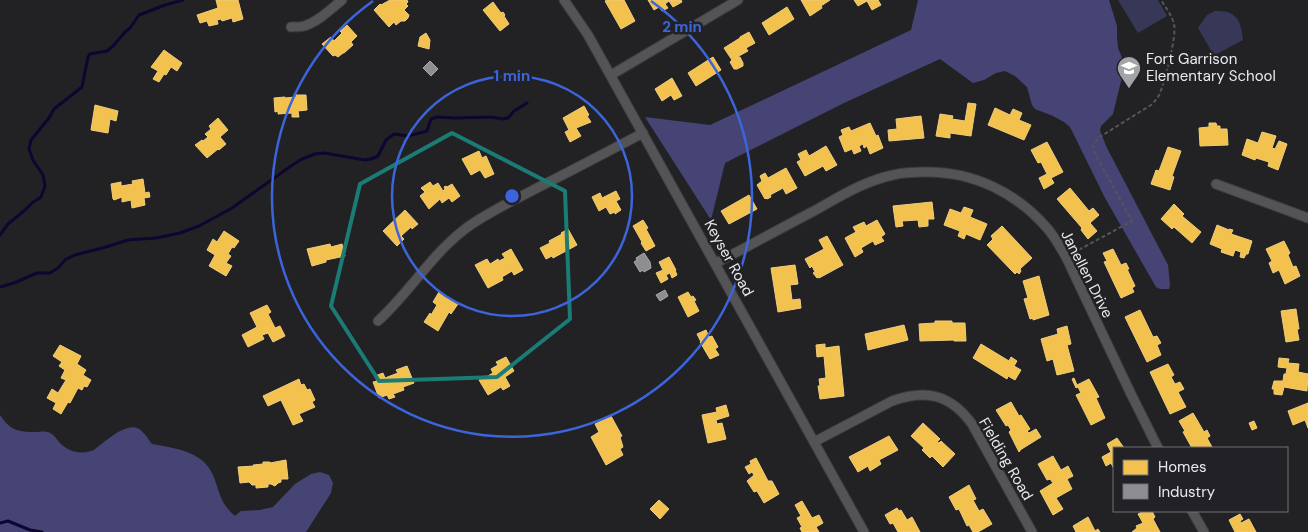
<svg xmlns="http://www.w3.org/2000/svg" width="1308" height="532" font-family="'DM Sans',sans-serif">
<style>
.green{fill:#373758}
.forest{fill:#454474}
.homes{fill:#f2c14e;stroke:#efcd7e}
.industry{fill:#8d8d92;stroke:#a9a9ad}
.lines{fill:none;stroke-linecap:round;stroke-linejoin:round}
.stream{stroke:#0f0531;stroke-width:3}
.street-casing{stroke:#3c3c3e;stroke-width:11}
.path{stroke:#555556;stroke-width:2;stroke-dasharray:4 2.5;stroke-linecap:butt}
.street{stroke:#545456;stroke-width:9}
.marked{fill:none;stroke:#1a7c74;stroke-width:4;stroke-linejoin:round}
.ring{fill:none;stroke:#3c65db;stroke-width:2.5}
.labels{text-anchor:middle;stroke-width:5;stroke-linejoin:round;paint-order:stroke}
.poi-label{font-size:15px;fill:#e9eaed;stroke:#212126;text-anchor:start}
.street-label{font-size:15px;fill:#e9eaed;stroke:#212126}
.centre{fill:#3c65db;stroke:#212126;stroke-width:2.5}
.ring-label{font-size:15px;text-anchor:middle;font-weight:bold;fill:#3c65db;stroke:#212126;stroke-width:5;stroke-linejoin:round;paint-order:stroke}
</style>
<rect width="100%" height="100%" fill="#222225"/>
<!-- green -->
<g class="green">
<polygon points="1118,0 1158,0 1167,16 1138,33"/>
<path d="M1215,11C1237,10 1241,21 1243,40L1215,55L1213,54L1198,28L1207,15Z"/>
</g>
<!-- forest -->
<g class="forest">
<polygon points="918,0 1109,0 1117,26 1117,36 1118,48 1125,65 1113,114 1101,126 1100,131 1107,148 1168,265 1170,285 1169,289 1160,289 1156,287 1105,198 1070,127 1064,122 1053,116 1035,109 1032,105 1027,87 1015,76 1005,71 996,73 984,80 973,83 940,59 844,103 725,163 711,220 645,117 710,125 911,30"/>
<path d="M0,415C10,430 17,432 36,432C39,432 44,431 47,432C53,433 56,438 59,442C68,452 81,455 94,450C103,443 127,421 139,429C144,432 148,439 152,444C174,448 203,451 213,475C220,492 219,502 235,516L241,511L260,510L273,507L295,484L311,474L320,472L329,475L333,483L331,493L306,532H0Z"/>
</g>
<!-- homes -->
<g class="homes">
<polygon points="216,0 238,0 243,19 233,22 232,18 222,21 221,19 217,20 218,24 209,26 207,21 200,23 197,15 218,8"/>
<polygon points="390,0 407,0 408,2 406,4 408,6 404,10 409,15 408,18 405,21 401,21 396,25 394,22 389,27 374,10 380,4 381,5"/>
<polygon points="607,0 624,0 635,21 621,29 605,1"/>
<polygon points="648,0 681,0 682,2 673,7 669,1 665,4 668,8 662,11 659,7 654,10"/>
<polygon points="801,0 830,0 821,6 822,8 810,16"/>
<polygon points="854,0 878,0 881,5 872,10 867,1 858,6"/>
<polygon points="493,2 501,13 503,12 505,15 504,16 509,24 500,31 483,10"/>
<polygon points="787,7 794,19 769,35 762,23"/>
<polygon points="347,25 357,36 351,42 353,45 344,53 343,53 338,57 335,55 333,56 322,44 331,37 334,41 342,33 340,31"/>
<polygon points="749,32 755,43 746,48 748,51 737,57 740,57 743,63 743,66 737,69 734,69 730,62 732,60 724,48 740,38 740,37"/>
<polygon points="426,33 430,40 429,49 418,46 420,37"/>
<polygon points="164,50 182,63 177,71 171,67 166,75 164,74 159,82 153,79 158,71 151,67"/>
<polygon points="713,57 721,70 696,86 688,73"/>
<polygon points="672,78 682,96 674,100 671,95 662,101 655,89"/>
<polygon points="296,95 306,95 307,110 298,111 299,117 292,117 292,113 278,114 278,111 275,112 274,98 285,97 285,98 296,97"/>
<polygon points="968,103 976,104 971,136 950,133 950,138 936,136 940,114 953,116 952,119 965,121"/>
<polygon points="95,105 118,111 116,121 110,119 108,133 91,130"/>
<polygon points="584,106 589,115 587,116 591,122 576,128 581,136 570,142 565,132 569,130 563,118"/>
<polygon points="995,108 1010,115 1013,109 1022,113 1019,120 1031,125 1024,140 988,125"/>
<polygon points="921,116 924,138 889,141 888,130 897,129 896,119"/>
<polygon points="218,118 228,130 220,137 226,144 219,150 218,149 207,158 195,145 202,140 203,141 208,137 205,134 211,129 209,126"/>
<polygon points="870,123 876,136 878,135 883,148 870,154 867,146 864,148 863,144 859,146 861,151 854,154 852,149 845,152 839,137 843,135 841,130 849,127 851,131"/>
<polygon points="1209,123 1216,123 1217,126 1220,126 1220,129 1227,129 1228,145 1200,146 1199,128 1209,127"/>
<polygon points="1262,132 1276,136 1272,148 1275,149 1279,141 1287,144 1278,170 1268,166 1269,162 1256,158 1255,160 1242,155 1247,139 1258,143"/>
<polygon points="1047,142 1063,172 1051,178 1054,183 1044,189 1039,178 1047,174 1041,162 1038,163 1031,150"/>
<polygon points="826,146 837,165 826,171 823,166 805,176 797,162 801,160 798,154 806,150 809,156"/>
<polygon points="1168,147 1181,151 1172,176 1174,177 1170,190 1151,184 1156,170 1159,171"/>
<polygon points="479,151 482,158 486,156 494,174 485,178 480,170 471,175 462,159"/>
<polygon points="786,168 797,188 786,194 783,188 770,195 771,197 767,199 766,198 765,199 757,185 762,181 760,176 765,173 768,178"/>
<polygon points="143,179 145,193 149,192 150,197 144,198 145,205 132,208 131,200 122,202 122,197 114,200 113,199 111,184 121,182 121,186 133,184 132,181"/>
<polygon points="430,182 433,186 438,183 443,191 445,189 444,187 446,186 447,187 452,184 460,196 452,202 449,198 442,203 440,199 429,209 420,196 425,192 421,188"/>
<polygon points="1070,188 1089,211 1093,208 1099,215 1090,223 1097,231 1088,239 1081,230 1082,228 1057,199"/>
<polygon points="616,191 620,199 616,201 621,210 615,214 615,212 610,214 606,207 599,211 592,197 600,193 602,198"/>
<polygon points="749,195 757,209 729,224 721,211"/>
<polygon points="932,202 934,219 928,219 928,226 919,227 918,220 902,221 903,226 896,227 893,206"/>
<polygon points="1174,204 1184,214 1182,216 1201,232 1192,243 1174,227 1172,229 1161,219"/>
<polygon points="964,207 973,210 970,217 987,224 980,240 966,234 964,239 958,236 960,231 944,225 950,209 961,213"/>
<polygon points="405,210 418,224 412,229 411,227 401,236 404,239 397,246 383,231"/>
<polygon points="643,220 648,228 646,229 655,246 646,251 641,243 642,242 633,226"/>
<polygon points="877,220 885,234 881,237 884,241 875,245 873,241 861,248 863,252 855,257 845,238 856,232 853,227 864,222 866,226"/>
<polygon points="1217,225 1229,230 1229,229 1233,230 1231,234 1252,241 1248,254 1246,254 1244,258 1240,257 1241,252 1235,250 1233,256 1221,252 1222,249 1210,244"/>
<polygon points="1002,226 1032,258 1021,268 1020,269 1021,271 1019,274 1017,272 1015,274 987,245 993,239 991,236"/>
<polygon points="568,229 577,245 553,258 552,256 546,259 540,248 550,243 549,241 562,234 561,233"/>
<polygon points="224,231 239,241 234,248 232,247 228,254 231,256 226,263 232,266 226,276 209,266 215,255 207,250 213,239 217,242"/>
<polygon points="827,236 843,265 819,278 819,277 817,278 813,273 815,272 812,266 810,268 805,259 824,249 819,240"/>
<polygon points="1284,241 1290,253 1288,255 1293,267 1296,266 1300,276 1285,284 1279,270 1273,273 1269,263 1272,261 1266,249"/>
<polygon points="330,244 331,247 342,244 345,256 326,260 326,262 312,266 307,249"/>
<polygon points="511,249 523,270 514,275 512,271 502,277 503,280 488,288 475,265 487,259 490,264 498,259 499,261 505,258 502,254"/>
<polygon points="1113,249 1121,265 1126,263 1129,269 1127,269 1135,286 1132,288 1134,292 1121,298 1104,262 1107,261 1103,253"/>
<polygon points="669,257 676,270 675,270 677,275 672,278 670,273 666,275 668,279 661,283 656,273 663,270 659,262"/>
<polygon points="795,265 798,284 790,285 792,300 800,299 801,308 778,312 771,268"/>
<polygon points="1039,276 1049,315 1033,320 1033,318 1030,319 1024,299 1028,298 1023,281"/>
<polygon points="439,292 458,304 451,314 449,312 438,331 424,322 430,313 431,315 437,305 433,302"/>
<polygon points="688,292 691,297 693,296 696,300 694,301 699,311 688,317 678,297"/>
<polygon points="267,305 271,312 268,314 275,328 280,326 285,336 273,342 268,333 262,335 264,339 248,347 242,335 257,327 250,313"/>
<polygon points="1296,309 1299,329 1297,329 1299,340 1286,342 1281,311"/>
<polygon points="1140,310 1153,337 1157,336 1161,343 1157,345 1161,355 1147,362 1125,317"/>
<polygon points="935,321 952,321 952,323 965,323 966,341 954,341 954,340 920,341 919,324 935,323"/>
<polygon points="904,325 908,340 868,350 865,334"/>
<polygon points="1067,326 1071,344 1067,345 1074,371 1057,375 1053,359 1047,361 1041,339 1058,334 1057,329"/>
<polygon points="706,330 709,337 712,336 718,347 715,349 719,355 710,359 700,342 701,342 697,334"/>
<polygon points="825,344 825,348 839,346 844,396 820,399 818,386 820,386 819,379 826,378 824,356 817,357 816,345"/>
<polygon points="981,344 1009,361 1011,357 1017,361 1014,366 1021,370 1015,380 1008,376 1007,379 973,358"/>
<polygon points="60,345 81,356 77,364 86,370 83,375 91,380 87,387 84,386 82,390 78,388 70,403 68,402 61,414 53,409 56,403 47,398 52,389 58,393 66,380 61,378 65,370 59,366 62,362 53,356"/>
<polygon points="506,357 514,371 505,377 510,386 503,390 501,387 488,395 479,380 486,376 486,377 493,373 491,369 498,365 496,362"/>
<polygon points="1279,358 1289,359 1288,363 1299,364 1298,372 1308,374 1307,391 1284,387 1282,395 1274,394 1274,389 1272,389 1274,381 1283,381 1284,374 1286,374 1287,368 1278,367"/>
<polygon points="1168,364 1174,375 1171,377 1175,384 1180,382 1184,389 1178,392 1186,407 1170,414 1150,372"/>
<polygon points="407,366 414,383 403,387 404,390 393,394 395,397 389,399 387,395 379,398 373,382 377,381 375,376 383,373 385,378 398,373 396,370"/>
<polygon points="1074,378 1077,385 1089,379 1099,397 1096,398 1105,418 1091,425 1076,395 1081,393 1078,387 1076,388 1072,379"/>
<polygon points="299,379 301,385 304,384 307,390 310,389 315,400 312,402 315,407 299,414 303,421 293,425 281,400 268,406 263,396"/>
<polygon points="1011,402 1019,416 1021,415 1030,429 1027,431 1029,433 1036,429 1041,437 1020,450 1020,451 1019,452 1009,432 1011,430 1008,425 1006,426 996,410"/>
<polygon points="1308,403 1308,428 1305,420 1293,425 1288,411"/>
<polygon points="726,405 729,416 716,420 717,424 722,423 726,439 708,443 702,415 717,412 716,408"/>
<polygon points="1193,413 1204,432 1207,430 1210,436 1207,438 1212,447 1210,448 1192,448 1183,432 1185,431 1179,421"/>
<polygon points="611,416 622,436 620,437 623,447 620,449 623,455 606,465 591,437 599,432 595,424"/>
<polygon points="1254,421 1257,428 1252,430 1249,423"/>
<polygon points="923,423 940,439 937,442 939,443 941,441 955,454 943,467 932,456 930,458 922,450 924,448 911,436"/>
<polygon points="889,436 898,450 879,460 881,464 870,471 868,466 858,472 849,457"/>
<polygon points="1117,438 1124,448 1114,448 1114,469 1111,463 1106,466 1102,457 1111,452 1107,444"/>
<polygon points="1053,456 1061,470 1068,466 1073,476 1067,479 1072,489 1056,498 1063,509 1053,515 1040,491 1053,483 1050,479 1047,480 1038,464"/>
<polygon points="756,458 768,481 772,481 779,494 764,503 757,491 754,492 747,481 754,475 752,472 749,474 745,467 751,464 750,461"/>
<polygon points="286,460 288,479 281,479 281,482 278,483 275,486 271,484 268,484 268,487 256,488 256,485 252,485 249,482 240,483 238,467 254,466 253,465 263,464 263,462 270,462 270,463"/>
<polygon points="969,485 976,499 973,500 979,511 983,509 992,524 978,532 973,532 969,525 967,526 959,509 956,510 949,497"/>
<polygon points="659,500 669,509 660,519 650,509"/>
<polygon points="802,501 812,518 819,515 823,523 816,527 819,532 802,532 800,528 802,527 797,518 801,516 795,505"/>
<polygon points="897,508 899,511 901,510 907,520 912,517 920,532 898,532 893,523 890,524 885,515"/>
<polygon points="1144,511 1152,511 1155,517 1153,519 1160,532 1132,532 1137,528 1136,526 1143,523 1138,514"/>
<polygon points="1240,514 1243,519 1240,521 1241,523 1249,519 1256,532 1235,532 1229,520"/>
<polygon points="1088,517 1095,531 1098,529 1100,532 1076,532 1073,526"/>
</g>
<!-- industry -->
<g class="industry">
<polygon points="430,61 438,69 431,76 423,68"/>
<polygon points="644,253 650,262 651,268 644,272 643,270 640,272 634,262 637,260 636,258"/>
<polygon points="665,290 668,296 660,301 656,295"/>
</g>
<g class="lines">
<!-- stream -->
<g class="stream">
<polyline points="0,235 8,224 25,210 32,203 41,197 45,186 43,175 33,160 29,149 31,140 49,118 54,109 82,87 88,57 90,54 107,51 114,45 125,32 130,28 139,15 165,5 183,0"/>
<polyline points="0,287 14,283 37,273 50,273 58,268 66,259 75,255 106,247 128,240 156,238 180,233 199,226 232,208 291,166 302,159 315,154 324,153 365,160 371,159 378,156 386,140 394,134 408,136 427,131 431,119 437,117 456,118 491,117 503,119 508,118 514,111 527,103"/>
<polyline points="0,523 8,521 30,530 42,532"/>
</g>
<!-- street casing -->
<g class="street-casing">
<g id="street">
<polyline points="564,0 588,35 864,532"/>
<path d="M291,27C295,27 300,27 304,26C318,22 331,9 342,0"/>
<polyline points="611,75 738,0"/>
<polyline points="1216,184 1308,218"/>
<path d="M716,263C749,246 781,228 814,211C839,197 864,181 893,175C904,172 916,172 927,172C974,172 1017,193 1047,228C1055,237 1060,247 1066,257L1130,392L1158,448"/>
<path d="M378,321C410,292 430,256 465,229C486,213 511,202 535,189C571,171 607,152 643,133"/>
<path d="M814,442L892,401C926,389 950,394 972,424L1032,532"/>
<polyline points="1192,511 1204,532"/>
</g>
</g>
<!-- path -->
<path class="path" d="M1073,253L1132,221L1094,152L1093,146L1098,138L1151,105C1155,101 1158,98 1160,93C1165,80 1177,36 1174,24C1172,16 1166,8 1161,0"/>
<!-- street -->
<use href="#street" class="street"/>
</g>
<!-- marked area -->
<path class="marked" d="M452,133L565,191L570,319L497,377L379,381L331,306L360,184Z"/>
<!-- distance rings -->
<g class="ring">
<circle cx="512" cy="196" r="120"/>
<path d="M651 1A240 240 0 1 1 373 1"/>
</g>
<!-- icons -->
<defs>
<g id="school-pin" transform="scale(1.25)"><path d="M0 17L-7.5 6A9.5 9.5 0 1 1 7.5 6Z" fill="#a3a4a7" stroke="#212126"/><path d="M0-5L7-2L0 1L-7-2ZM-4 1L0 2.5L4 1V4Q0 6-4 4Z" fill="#fff"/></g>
</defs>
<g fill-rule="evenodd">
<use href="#school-pin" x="1129" y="68"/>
</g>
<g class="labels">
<!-- poi labels -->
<g class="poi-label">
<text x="1146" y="64">Fort Garrison<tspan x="1146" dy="17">Elementary School</tspan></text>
</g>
<!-- street labels -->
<g class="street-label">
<text transform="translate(729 258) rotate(61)" y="5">Keyser Road</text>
<text transform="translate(1087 274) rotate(63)" y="5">Janellen Drive</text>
<text transform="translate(1006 459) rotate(60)" y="5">Fielding Road</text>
</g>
</g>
<circle cx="512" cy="196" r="8" class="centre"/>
<g class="ring-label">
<text x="682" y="32">2 min</text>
<text x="512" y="81">1 min</text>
</g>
<!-- legend -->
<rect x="1113" y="447" width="175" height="65" fill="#212126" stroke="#717176"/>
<rect x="1123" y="460" width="25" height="15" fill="#f2c14e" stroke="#717176"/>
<text x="1158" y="472" font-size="15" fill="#e9eaed">Homes</text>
<rect x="1123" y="484" width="25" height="15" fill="#8d8d92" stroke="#717176"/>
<text x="1158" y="497" font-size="15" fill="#e9eaed">Industry</text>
</svg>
